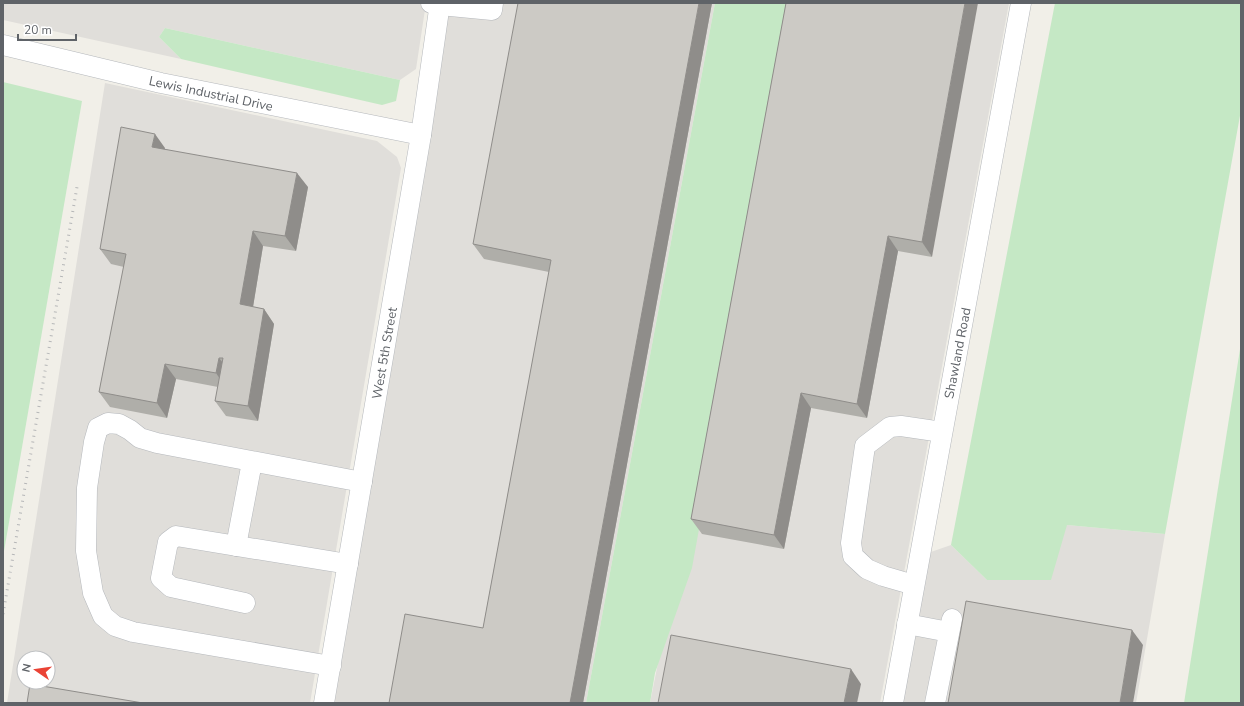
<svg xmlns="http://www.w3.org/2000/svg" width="1244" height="706" font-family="'Nunito Sans',sans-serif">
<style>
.industrial{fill:#e0deda;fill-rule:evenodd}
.green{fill:#c5e8c5}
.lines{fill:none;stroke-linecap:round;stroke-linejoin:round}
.minor-casing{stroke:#b5b8bc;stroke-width:21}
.minor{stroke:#fff;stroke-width:20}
.rail{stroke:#b6b7b8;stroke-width:3;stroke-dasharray:1 5;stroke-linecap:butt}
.wall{fill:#afaea9}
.shaded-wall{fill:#8f8d8a}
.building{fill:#cccac5;stroke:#8f8d8a}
.labels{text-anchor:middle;stroke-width:3.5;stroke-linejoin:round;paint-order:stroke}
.street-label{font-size:13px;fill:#5f6368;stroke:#fff}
</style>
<rect width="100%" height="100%" fill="#f1efe8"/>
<!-- industrial -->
<g class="industrial">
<polygon points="3,3 426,3 416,69 400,80 165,28 159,37 181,59 3,20"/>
<polygon points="441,3 715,3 586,703 328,703"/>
<polygon points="790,3 1009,3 880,703 650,703"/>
<path d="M105,83L377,141L397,157L401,168L310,703H7ZM24,658H48V682H24Z"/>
<polygon points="1067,525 1165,534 1136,703 901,703 928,553 951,545 987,580"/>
</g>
<!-- green -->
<g class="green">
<polygon points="715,3 790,3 762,180 692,568 655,673 650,703 586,703"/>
<polygon points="1055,3 1241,3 1241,110 1165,534 1067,525 1051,580 987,580 951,545"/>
<polygon points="165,28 400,80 396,101 382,105 181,59 159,37"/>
<polygon points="3,82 82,101 3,557"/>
<polygon points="1241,343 1241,703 1184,703"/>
</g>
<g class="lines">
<!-- minor casing -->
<g class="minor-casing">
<g id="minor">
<polyline points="431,3 440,5 492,10 493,3"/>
<polyline points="3,45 161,83 421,135"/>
<polyline points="236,546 252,462"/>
<polyline points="914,585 883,576 867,569 853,556 851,543 865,446 890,427 901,426 942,432"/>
<polyline points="245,603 171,587 161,578 168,542 176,536 348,564"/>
<polyline points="907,624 949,632"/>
<polyline points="331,666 133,632 115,626 103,616 93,593 86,551 87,488 94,442 98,428 108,423 119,424 130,430 140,438 157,443 362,482"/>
<polyline points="324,703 421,135 440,3"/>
<path d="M893,703C934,469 980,237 1021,3"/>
<polyline points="935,703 952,619"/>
</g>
</g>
<!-- minor -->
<use href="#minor" class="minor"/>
<!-- rail -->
<polyline class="rail" points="3,614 77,187"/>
</g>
<!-- wall -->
<g class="wall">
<polygon points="712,3 583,703 389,703 483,628 549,272 484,259 473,244"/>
<polygon points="786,3 932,257 898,251 867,418 811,408 784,549 702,534 691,519"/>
<polygon points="165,148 165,149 308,187 296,251 263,246 253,307 264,309 274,324 258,421 226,416 215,401 218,387 176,379 167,418 110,407 99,392 124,267 111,264 100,249"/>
</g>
<!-- shaded-wall -->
<g class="shaded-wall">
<polygon points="699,3 712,3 583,703 570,703"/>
<polygon points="965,3 978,3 932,257 922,242"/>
<polygon points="155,134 165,148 162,161 152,147"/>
<polygon points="297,173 308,187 296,251 285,236"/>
<polygon points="253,231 263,246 251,319 240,304"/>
<polygon points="888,236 898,251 867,418 857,404"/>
<polygon points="264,309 274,324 258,421 248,406"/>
<polygon points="219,358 230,372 226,388 216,373"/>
<polygon points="165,364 176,379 167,418 157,403"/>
<polygon points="801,393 811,408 784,549 774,535"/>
<polygon points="1132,630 1143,645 1133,703 1120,703"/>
<polygon points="851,669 861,684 857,703 844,703"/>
</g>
<!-- building -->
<g class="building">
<polygon points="518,3 699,3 570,703 389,703 405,614 483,628 551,260 473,244"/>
<polygon points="786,3 965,3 922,242 888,236 857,404 801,393 774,535 691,519"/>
<polygon points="121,127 155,134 152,147 297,173 285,236 253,231 240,304 264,309 248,406 215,401 223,358 219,358 216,373 165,364 157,403 99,392 126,254 100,249"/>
<polygon points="966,601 1132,630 1120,703 948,703"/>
<polygon points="671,635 851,669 844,703 658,703"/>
<polygon points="30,684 143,703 27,703"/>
</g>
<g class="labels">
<!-- street labels -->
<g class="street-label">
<text transform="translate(211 93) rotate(12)" y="5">Lewis Industrial Drive</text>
<text transform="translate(384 353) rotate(-80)" y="5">West 5th Street</text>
<text transform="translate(957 353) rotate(-79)" y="5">Shawland Road</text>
</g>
</g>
<!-- border -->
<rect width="1244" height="706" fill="none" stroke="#5f6368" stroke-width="8"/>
<!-- north arrow -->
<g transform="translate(36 670) rotate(283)"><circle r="19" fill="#ffffff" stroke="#bfc1c3"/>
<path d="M0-3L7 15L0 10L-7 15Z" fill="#ea4335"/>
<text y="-6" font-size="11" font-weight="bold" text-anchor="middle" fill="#5f6368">N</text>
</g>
<!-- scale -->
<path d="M18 34v6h58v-6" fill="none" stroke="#5f6368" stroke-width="2"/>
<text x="24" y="34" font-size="12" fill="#5f6368" stroke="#ffffff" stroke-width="3" paint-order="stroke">20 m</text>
</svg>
